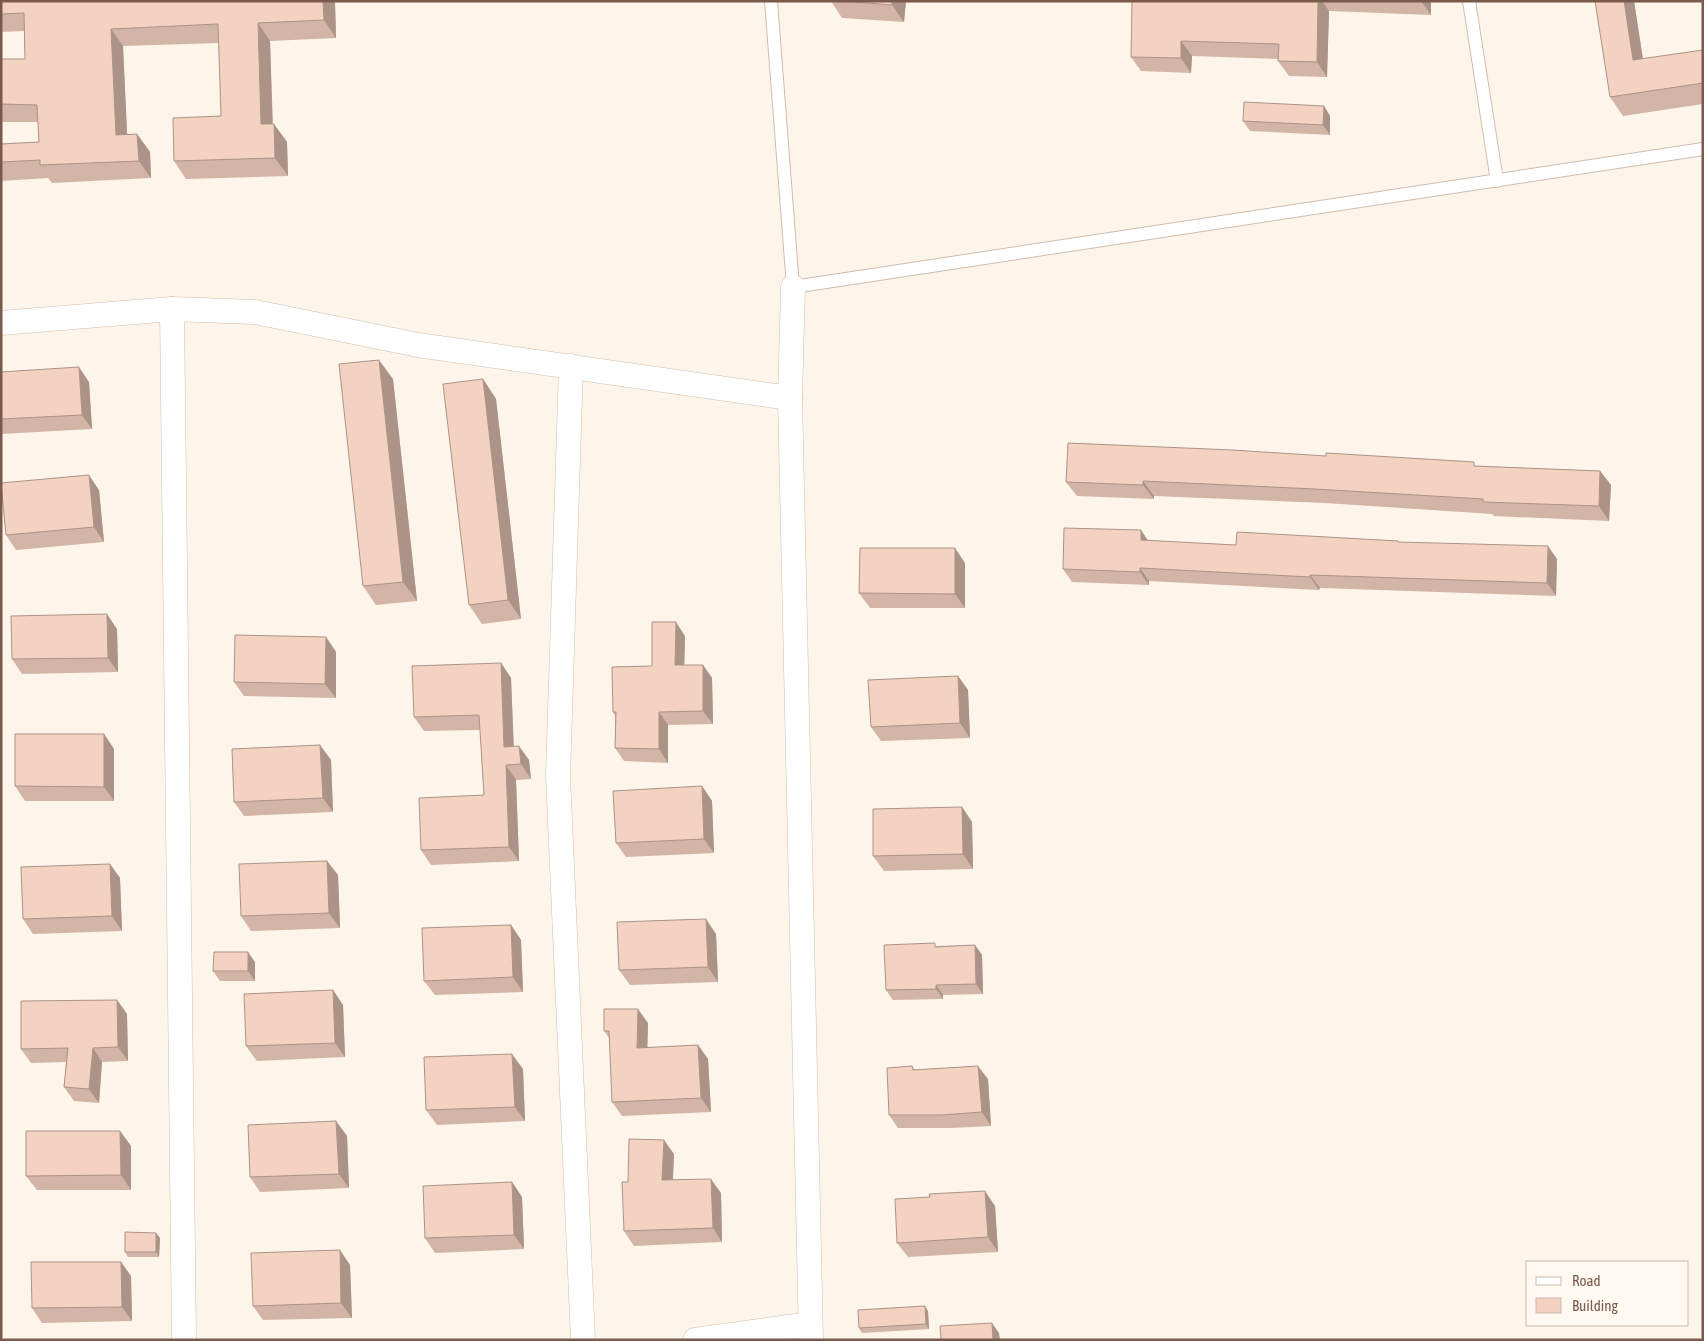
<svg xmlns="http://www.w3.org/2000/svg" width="1704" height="1341" font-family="'Asap Condensed',sans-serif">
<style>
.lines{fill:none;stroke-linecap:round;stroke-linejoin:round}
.lane-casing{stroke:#d1bcae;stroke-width:14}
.street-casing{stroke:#d1bcae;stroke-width:25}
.lane{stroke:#fff;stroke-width:12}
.street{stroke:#fff;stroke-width:24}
.wall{fill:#d2b5a6}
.shaded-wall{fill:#ab9387}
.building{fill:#f4d2c1;stroke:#ab9387}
</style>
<rect width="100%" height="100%" fill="#fdf5ea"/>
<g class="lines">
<!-- lane casing -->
<g class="lane-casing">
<g id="lane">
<polyline points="771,1 793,287 1703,149"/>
<polyline points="1469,1 1497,181"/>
</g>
</g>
<!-- street casing -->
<g class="street-casing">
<g id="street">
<polyline points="793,287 790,398 811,1340"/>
<polyline points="172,309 184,1340"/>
<polyline points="1,323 172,309 255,312 418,345 790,398"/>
<polyline points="571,366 558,776 583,1340"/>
<polyline points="695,1340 810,1324"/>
</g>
</g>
<!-- lane -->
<use href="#lane" class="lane"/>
<!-- street -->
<use href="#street" class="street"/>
</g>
<!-- wall -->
<g class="wall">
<polygon points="1,1 335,2 336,38 270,41 273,124 287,142 288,176 186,179 174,161 221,116 219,43 123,46 127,134 137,134 150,152 151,178 52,183 48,178 1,181 1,144 39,142 38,122 1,122 1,59 25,59 24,31 1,32"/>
<polygon points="831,1 906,1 904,22 842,18"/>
<polygon points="1132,1 1431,1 1431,15 1329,11 1327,77 1289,76 1278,61 1278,59 1192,56 1191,73 1141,71 1131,57"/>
<polygon points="1634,1 1643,59 1703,50 1703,104 1623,116 1610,97"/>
<polygon points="1324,106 1330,116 1330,135 1250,131 1243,121"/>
<polygon points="1,372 89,382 92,429 1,434"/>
<polygon points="393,379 417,601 376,605 363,586"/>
<polygon points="483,379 496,399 521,619 482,624 469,605"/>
<polygon points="1326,456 1476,466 1600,471 1611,485 1609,521 1494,516 1492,514 1325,503 1154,496 1154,499 1077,496 1066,482"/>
<polygon points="99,490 104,542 16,550 6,535"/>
<polygon points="1141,530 1148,541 1236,545 1399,542 1557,559 1556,596 1320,588 1319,590 1149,581 1149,585 1072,582 1063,569"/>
<polygon points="965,563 965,608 870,608 859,593"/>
<polygon points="117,629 118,672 22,674 12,659"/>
<polygon points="685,636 684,665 703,665 712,678 713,724 668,725 668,763 624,761 615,748 615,716 613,712 652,666"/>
<polygon points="326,637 336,652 336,698 244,696 234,682"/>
<polygon points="501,663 511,678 514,746 529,760 531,779 516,780 519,861 431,865 421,850 484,795 480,730 424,731 414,717"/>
<polygon points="958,676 968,690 970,738 881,741 871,727"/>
<polygon points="104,734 114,749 114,801 25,801 15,786"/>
<polygon points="320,745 331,760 333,812 244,816 234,802"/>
<polygon points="702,786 712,801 714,853 626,857 616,843"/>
<polygon points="962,807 972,822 973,869 884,871 873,856"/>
<polygon points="327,861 338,875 340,928 251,931 241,916"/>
<polygon points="110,864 120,878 122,931 33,934 23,919"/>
<polygon points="511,925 521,940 523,992 435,995 424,981"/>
<polygon points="716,934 718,982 630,985 619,970"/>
<polygon points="975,945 982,955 983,994 943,995 943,999 893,1000 886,990 937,946"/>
<polygon points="255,962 255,981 220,981 213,971"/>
<polygon points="333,990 343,1005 345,1057 257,1061 246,1046"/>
<polygon points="117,1000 127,1014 128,1061 102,1062 99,1103 74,1101 64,1087 66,1062 31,1063 21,1049"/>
<polygon points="648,1023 647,1048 698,1045 708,1059 711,1112 622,1116 612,1102 610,1039 604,1031"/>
<polygon points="912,1066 915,1070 988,1079 991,1126 951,1128 898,1128 889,1115"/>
<polygon points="523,1069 525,1121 437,1125 426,1110"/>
<polygon points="336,1121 347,1136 349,1188 260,1192 250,1177"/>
<polygon points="120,1131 131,1146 131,1190 37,1190 26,1176"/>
<polygon points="674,1154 673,1180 721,1193 722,1242 634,1246 624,1231 628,1182"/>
<polygon points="512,1182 522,1197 524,1249 435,1253 425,1238"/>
<polygon points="930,1197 995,1206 998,1252 908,1257 897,1243"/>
<polygon points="156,1233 160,1238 159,1257 128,1257 125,1252"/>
<polygon points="121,1262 131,1276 132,1321 42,1323 32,1308"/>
<polygon points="350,1265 352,1318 263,1320 253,1306"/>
<polygon points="928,1311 929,1329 862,1333 859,1328"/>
</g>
<!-- shaded-wall -->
<g class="shaded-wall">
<polygon points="323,1 335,2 336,38 324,20"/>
<polygon points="892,1 906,1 904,22 892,5"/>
<polygon points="1318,1 1322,1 1329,11 1327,77 1317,62"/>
<polygon points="1421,1 1431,1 1431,15"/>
<polygon points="1624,1 1634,1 1646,80 1633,60"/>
<polygon points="258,23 270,41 273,142 261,124"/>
<polygon points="111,29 123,46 128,153 116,135"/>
<polygon points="1181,41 1192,56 1191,73 1181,58"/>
<polygon points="1324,106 1330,116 1330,135 1323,125"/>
<polygon points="274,124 287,142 288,176 275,158"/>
<polygon points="137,134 150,152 151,178 139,161"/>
<polygon points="379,360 393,379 417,601 403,582"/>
<polygon points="79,367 89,382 92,429 82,415"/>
<polygon points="483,379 496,399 521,619 508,600"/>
<polygon points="1600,471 1611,485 1609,521 1599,506"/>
<polygon points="89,475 99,490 104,542 94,527"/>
<polygon points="1143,481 1154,496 1154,499 1143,485"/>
<polygon points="1141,530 1150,544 1141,540"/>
<polygon points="1548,546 1557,559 1556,596 1547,583"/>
<polygon points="955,548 965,563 965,608 955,594"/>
<polygon points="1140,568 1149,581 1149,585 1140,572"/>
<polygon points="1310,575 1320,588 1319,590 1310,577"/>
<polygon points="107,614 117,629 118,672 108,658"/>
<polygon points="676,622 685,636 684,679 675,665"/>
<polygon points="326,637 336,652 336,698 325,684"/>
<polygon points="501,663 511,678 514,761 504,747"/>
<polygon points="703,665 712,678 713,724 703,711"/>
<polygon points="958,676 968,690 970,738 960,723"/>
<polygon points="659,712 668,725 668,763 659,749"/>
<polygon points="104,734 114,749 114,801 104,787"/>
<polygon points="320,745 331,760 333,812 323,798"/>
<polygon points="519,746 529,760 531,779 521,764"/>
<polygon points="506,765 516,780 519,861 509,847"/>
<polygon points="702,786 712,801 714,853 704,839"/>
<polygon points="962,807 972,822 973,869 963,854"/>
<polygon points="327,861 338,875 340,928 329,913"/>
<polygon points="110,864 120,878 122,931 112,916"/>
<polygon points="706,919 716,934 718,982 708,967"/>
<polygon points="511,925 521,940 523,992 513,977"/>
<polygon points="975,945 982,955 983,994 976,984"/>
<polygon points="248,952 255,962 255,981 248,971"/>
<polygon points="936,985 943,995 943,999 936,989"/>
<polygon points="333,990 343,1005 345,1057 335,1043"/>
<polygon points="117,1000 127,1014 128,1061 118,1047"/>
<polygon points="638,1009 648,1023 647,1062 637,1048"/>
<polygon points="698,1045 708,1059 711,1112 701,1098"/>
<polygon points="93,1048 102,1062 99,1103 89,1089"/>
<polygon points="512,1054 523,1069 525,1121 515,1107"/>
<polygon points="978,1066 988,1079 991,1126 982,1112"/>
<polygon points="336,1121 347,1136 349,1188 339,1174"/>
<polygon points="120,1131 131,1146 131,1190 121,1175"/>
<polygon points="664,1140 674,1154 672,1194 662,1180"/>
<polygon points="711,1179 721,1193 722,1242 713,1228"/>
<polygon points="512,1182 522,1197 524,1249 514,1235"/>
<polygon points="985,1191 995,1206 998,1252 988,1237"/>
<polygon points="156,1233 160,1238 159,1257 156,1252"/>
<polygon points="340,1250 350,1265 352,1318 341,1303"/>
<polygon points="121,1262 131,1276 132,1321 122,1307"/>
<polygon points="925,1306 928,1311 929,1329 926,1324"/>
<polygon points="992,1323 999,1333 1000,1340 993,1340"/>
</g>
<!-- building -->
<g class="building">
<polygon points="1,1 323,1 324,20 258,23 261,124 274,124 275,158 174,161 173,118 221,116 218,24 111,29 116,135 137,134 139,161 40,165 40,160 1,162 1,144 39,142 37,105 1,104 1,59 25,59 24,13 1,14"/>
<polygon points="842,1 892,1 892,5"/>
<polygon points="1132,1 1318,1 1317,62 1278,61 1279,44 1181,41 1181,58 1131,57"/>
<polygon points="1595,1 1624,1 1633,60 1703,50 1703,83 1610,97"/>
<polygon points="1244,102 1324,106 1323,125 1243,121"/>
<polygon points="379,360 403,582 363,586 339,364"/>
<polygon points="79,367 82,415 1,419 1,372"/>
<polygon points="483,379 508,600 469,605 443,384"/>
<polygon points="1068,443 1232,450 1326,456 1326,453 1474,462 1474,466 1600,471 1599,506 1483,502 1483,499 1315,489 1143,481 1143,485 1066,482"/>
<polygon points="89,475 94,527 6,535 1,483"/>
<polygon points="1064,528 1141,530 1141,540 1236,545 1237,532 1398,541 1398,542 1548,546 1547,583 1310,575 1310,577 1140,568 1140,572 1063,569"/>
<polygon points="860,548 955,548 955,594 859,593"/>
<polygon points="107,614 108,658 12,659 11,616"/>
<polygon points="652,622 676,622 675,665 703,665 703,711 659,712 659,749 615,748 616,712 613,712 612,667 652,666"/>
<polygon points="235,635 326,637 325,684 234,682"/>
<polygon points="501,663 504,747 519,746 521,764 506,765 509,847 421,850 419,798 484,795 479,715 414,717 412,666"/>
<polygon points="958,676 960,723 871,727 868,680"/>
<polygon points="15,734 104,734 104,787 15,786"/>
<polygon points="320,745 323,798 234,802 232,749"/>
<polygon points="702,786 704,839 616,843 613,791"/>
<polygon points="962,807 963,854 873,856 873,809"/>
<polygon points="327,861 329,913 241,916 239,864"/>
<polygon points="110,864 112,916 23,919 21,867"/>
<polygon points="706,919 708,967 619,970 617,922"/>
<polygon points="511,925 513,977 424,981 422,928"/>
<polygon points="935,943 935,947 975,945 976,984 936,985 936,989 886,990 884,945"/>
<polygon points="214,952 248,952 248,971 213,971"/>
<polygon points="333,990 335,1043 246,1046 244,994"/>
<polygon points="117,1000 118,1047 93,1048 89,1089 64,1087 68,1048 21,1049 21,1001"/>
<polygon points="604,1009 638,1009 637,1048 698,1045 701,1098 612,1102 609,1031 604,1031"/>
<polygon points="512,1054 515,1107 426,1110 424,1057"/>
<polygon points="912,1066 913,1070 978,1066 982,1112 941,1115 889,1115 887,1068"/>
<polygon points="336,1121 339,1174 250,1177 248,1125"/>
<polygon points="26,1131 120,1131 121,1175 26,1176"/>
<polygon points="629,1139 664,1140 662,1180 711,1179 713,1228 624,1231 622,1182 628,1182"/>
<polygon points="512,1182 514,1235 425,1238 423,1186"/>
<polygon points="985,1191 988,1237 897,1243 895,1199 930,1197 929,1194"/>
<polygon points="125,1232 156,1233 156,1252 125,1252"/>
<polygon points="340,1250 341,1303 253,1306 251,1253"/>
<polygon points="31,1262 121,1262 122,1307 32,1308"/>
<polygon points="925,1306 926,1324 859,1328 858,1310"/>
<polygon points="992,1323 993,1340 941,1340 940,1326"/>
</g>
<!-- border -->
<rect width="1704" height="1341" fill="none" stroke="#7a5a4b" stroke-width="5"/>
<!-- legend -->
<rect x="1526" y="1261" width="162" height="65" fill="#fff9f1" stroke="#cab9af"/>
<rect x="1536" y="1277" width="25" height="8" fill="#ffffff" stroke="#cab9af"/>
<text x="1572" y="1286" font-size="15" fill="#7a5a4b">Road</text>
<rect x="1536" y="1298" width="25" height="15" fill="#f4d2c1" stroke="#cab9af"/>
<text x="1572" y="1311" font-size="15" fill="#7a5a4b">Building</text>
</svg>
